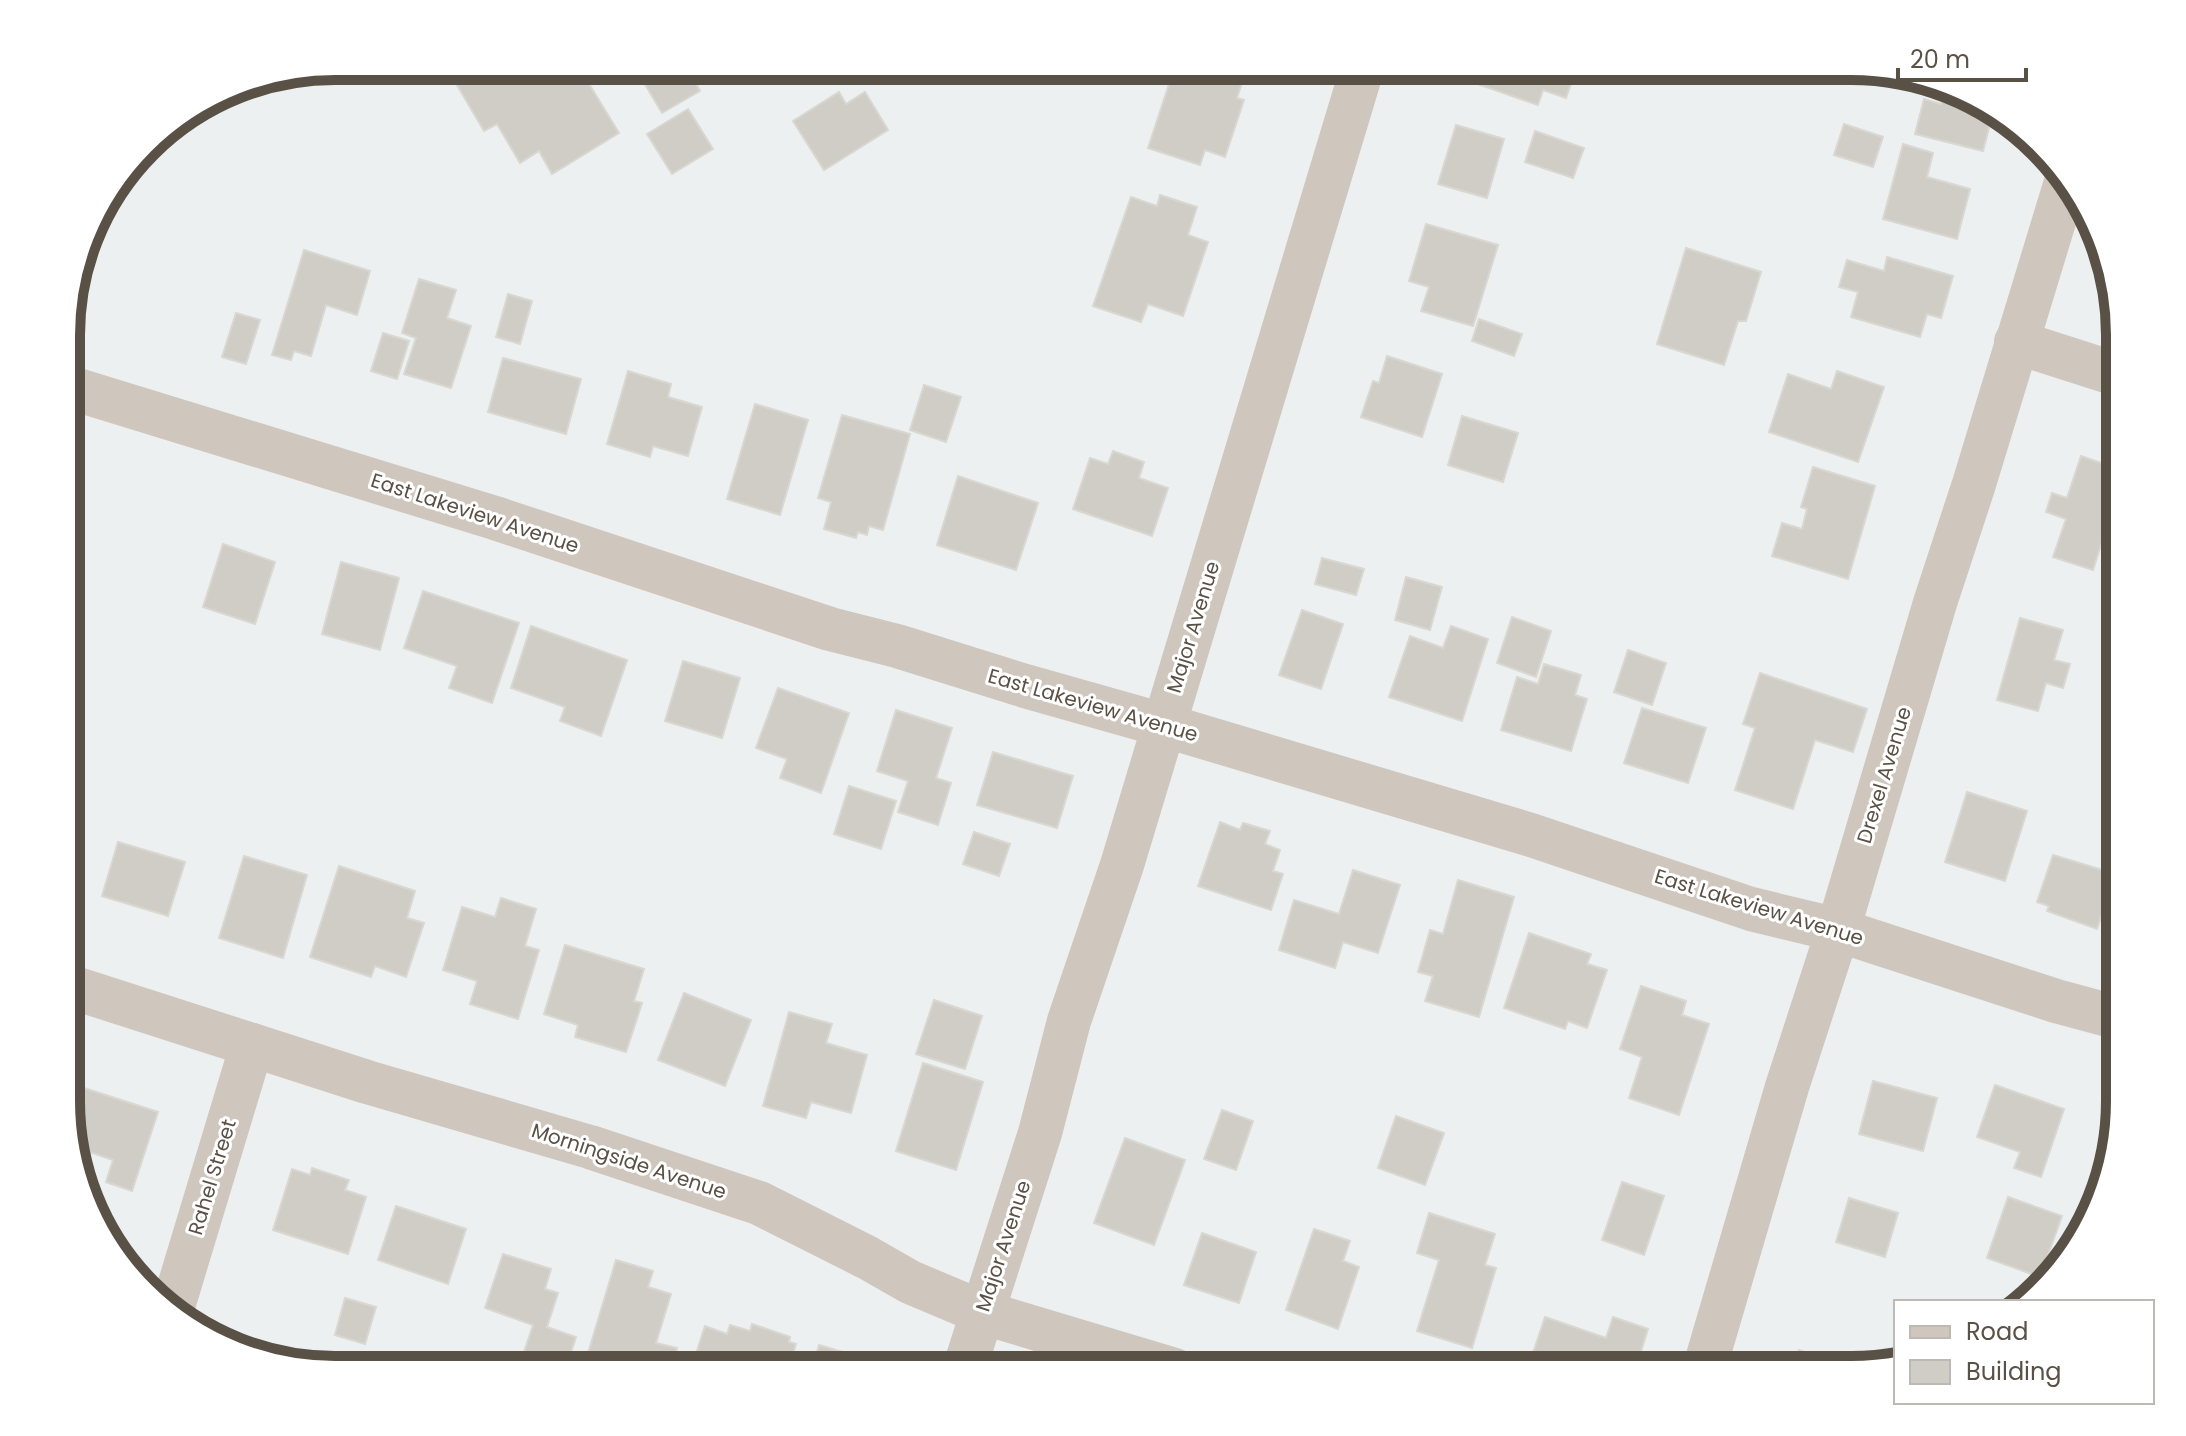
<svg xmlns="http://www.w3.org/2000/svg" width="2186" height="1436" font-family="Poppins,sans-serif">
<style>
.building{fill:#d0cdc7;stroke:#d9d7d1;stroke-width:2}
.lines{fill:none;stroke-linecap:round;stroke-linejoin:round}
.minor{stroke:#cfc7be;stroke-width:44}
.labels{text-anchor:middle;stroke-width:6;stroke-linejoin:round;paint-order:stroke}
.street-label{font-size:20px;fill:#5a5146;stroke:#fff}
.rim{fill:none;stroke:#5a5146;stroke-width:10}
</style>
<rect width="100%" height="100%" fill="#edf0f0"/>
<!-- building -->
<g class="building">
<polygon points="489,66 502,66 511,83 538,66 542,66 547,76 563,66 578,66 619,133 552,174 539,151 520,163 497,124 484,131 457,85"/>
<polygon points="634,66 686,66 700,91 662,113"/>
<polygon points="1175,66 1247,67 1237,98 1244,100 1225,157 1205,150 1200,165 1148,148"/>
<polygon points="1487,66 1577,66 1566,98 1543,90 1538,105 1480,85"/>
<polygon points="1946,85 1994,108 1983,151 1915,134 1924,99 1941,104"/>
<polygon points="839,92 846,104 865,92 888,130 824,170 793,121"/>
<polygon points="688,109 713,149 672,174 647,134"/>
<polygon points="1844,124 1883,137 1873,167 1834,155"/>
<polygon points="1456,125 1504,139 1487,198 1438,184"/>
<polygon points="1535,131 1584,148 1573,178 1525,162"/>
<polygon points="1903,144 1933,153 1927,177 1970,189 1957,239 1883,219"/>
<polygon points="1160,195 1197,207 1188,235 1208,242 1183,316 1148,304 1141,322 1093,306 1131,197 1157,206"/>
<polygon points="1426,224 1498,245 1473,326 1421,311 1429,287 1409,281"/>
<polygon points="1686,248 1761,272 1746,321 1738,321 1724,365 1657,344"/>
<polygon points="304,250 370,271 357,315 326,305 311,356 294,351 291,360 272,355"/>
<polygon points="1887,257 1953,276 1941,318 1927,314 1920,337 1851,317 1858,292 1839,287 1847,260 1884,271"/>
<polygon points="419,279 456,290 447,318 471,326 451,388 404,374 416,338 402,333"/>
<polygon points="508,294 532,301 520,344 496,337"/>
<polygon points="236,313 260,320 246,364 222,357"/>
<polygon points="1479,319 1522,334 1514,356 1472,341"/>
<polygon points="383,333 409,341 397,379 371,371"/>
<polygon points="1387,356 1442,374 1422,437 1361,417 1373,381 1379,383"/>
<polygon points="503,358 581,379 566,434 488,412"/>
<polygon points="628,371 671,384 668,397 702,407 688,456 653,446 650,457 607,444"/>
<polygon points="1837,371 1884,387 1858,462 1769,432 1788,374 1831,389"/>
<polygon points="924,385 961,397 946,442 910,430"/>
<polygon points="755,404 808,420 780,515 727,499"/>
<polygon points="842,415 910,434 883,530 869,526 867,535 858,532 856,538 824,529 831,502 818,498"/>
<polygon points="1462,416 1518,433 1503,482 1448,465"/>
<polygon points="1113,451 1144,462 1139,478 1168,488 1152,536 1073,509 1090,458 1108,464"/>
<polygon points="2081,456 2119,469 2119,489 2093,570 2053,557 2066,519 2046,512 2052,493 2067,498"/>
<polygon points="1813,467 1875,486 1848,579 1772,556 1782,523 1802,529 1807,509 1801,507"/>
<polygon points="958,476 1038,503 1016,570 937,545"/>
<polygon points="223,544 275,562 255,624 203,607"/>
<polygon points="1322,558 1364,569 1356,595 1315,584"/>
<polygon points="341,562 399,578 380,650 322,634"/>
<polygon points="2119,572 2119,623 2106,619"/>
<polygon points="1406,577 1442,587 1430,630 1395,620"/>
<polygon points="423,591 519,623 492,703 449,688 457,666 404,648"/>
<polygon points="1302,610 1343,624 1321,689 1279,675"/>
<polygon points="1512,617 1551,631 1536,677 1497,663"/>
<polygon points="2020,618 2063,630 2054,660 2070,664 2063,688 2046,683 2038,711 1997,700"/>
<polygon points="531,626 627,660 601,736 560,721 565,707 511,688"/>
<polygon points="1451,626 1488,639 1462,721 1389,697 1410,636 1443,648"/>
<polygon points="1628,650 1666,663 1652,705 1614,692"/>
<polygon points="683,661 740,678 722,738 665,721"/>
<polygon points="1544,664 1581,675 1575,695 1587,699 1571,751 1501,730 1517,677 1538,684"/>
<polygon points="1760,673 1867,709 1853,752 1815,740 1793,809 1735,790 1755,728 1743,724"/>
<polygon points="778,688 849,713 821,793 780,778 787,759 756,748"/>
<polygon points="1642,708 1706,728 1688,783 1624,763"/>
<polygon points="896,710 952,728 936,778 951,783 938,825 898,812 908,781 877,771"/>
<polygon points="993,752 1073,776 1057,828 977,805"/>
<polygon points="849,786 896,801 881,849 834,834"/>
<polygon points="1967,792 2027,811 2005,881 1945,862"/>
<polygon points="1220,822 1240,830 1243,823 1270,831 1265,844 1280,850 1273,871 1283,874 1271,910 1198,886"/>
<polygon points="974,832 1010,844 999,876 963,864"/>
<polygon points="118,842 185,862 168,916 102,896"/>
<polygon points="2053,855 2119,875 2119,923 2101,917 2097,929 2047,911 2049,906 2037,902"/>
<polygon points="244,856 307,875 283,958 219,938"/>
<polygon points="339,866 415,891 407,918 424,923 406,977 375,966 371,977 310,957"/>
<polygon points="1353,870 1400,885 1378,953 1343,942 1335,968 1279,950 1294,900 1339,914"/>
<polygon points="1458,880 1514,897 1479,1017 1425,1001 1433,976 1418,972 1430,930 1443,934"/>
<polygon points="501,898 536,909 525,946 539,950 518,1019 470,1004 477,981 443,970 462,907 495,917"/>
<polygon points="1529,933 1591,954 1587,964 1607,970 1587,1028 1568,1021 1565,1029 1504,1008"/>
<polygon points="565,945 644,969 634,1001 642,1003 626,1052 575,1037 578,1025 544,1014"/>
<polygon points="1641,986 1686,1001 1682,1015 1709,1024 1679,1115 1629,1098 1642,1057 1620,1049"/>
<polygon points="684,993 751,1020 725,1086 658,1060"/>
<polygon points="934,1000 982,1016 965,1069 916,1054"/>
<polygon points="789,1012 832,1024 826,1043 867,1055 851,1113 811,1102 806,1118 763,1106"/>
<polygon points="923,1063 983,1082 956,1170 896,1151"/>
<polygon points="1873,1081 1937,1098 1923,1151 1859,1134"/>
<polygon points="1995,1085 2064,1109 2041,1177 2014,1168 2020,1152 1977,1137"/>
<polygon points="81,1087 158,1112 132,1191 106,1182 113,1160 72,1146 68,1128"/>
<polygon points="1222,1110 1253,1121 1236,1170 1204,1159"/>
<polygon points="1396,1116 1444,1133 1425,1185 1378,1168"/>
<polygon points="2108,1136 2113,1138 2097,1183 2093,1181"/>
<polygon points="1125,1138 1185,1160 1154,1245 1094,1223"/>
<polygon points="312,1168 349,1180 345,1190 366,1197 348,1254 273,1230 292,1169 310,1175"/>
<polygon points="1622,1182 1664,1196 1644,1255 1602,1240"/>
<polygon points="2008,1197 2062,1216 2040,1277 1987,1258"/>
<polygon points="1849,1198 1898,1213 1885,1257 1836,1242"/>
<polygon points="396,1206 466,1229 448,1284 378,1260"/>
<polygon points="1429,1213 1495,1234 1485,1265 1496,1268 1472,1348 1417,1331 1439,1260 1417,1253"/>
<polygon points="1314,1229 1350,1241 1343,1261 1359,1267 1338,1329 1286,1310"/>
<polygon points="1202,1233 1256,1252 1239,1303 1184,1285"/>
<polygon points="503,1254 551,1269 545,1289 558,1293 547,1327 576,1337 565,1370 518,1370 533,1325 485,1308"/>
<polygon points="616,1260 653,1271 648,1287 671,1294 656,1343 677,1348 670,1370 583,1370"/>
<polygon points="345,1298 376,1307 365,1344 335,1335"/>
<polygon points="1545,1317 1606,1338 1613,1317 1648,1329 1635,1370 1541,1370 1529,1365"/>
<polygon points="752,1324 790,1337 789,1342 796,1344 788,1370 705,1370 692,1366 705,1326 727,1334 730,1325 750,1331"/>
<polygon points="819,1345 880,1363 878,1370 812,1370"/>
<polygon points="1799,1350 1837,1363 1835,1369 1792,1369"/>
</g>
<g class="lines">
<!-- minor -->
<g class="minor">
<polyline points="2016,342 2119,375"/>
<polyline points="68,387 495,518 830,629 897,646 1025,686 1163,725 1531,835 1751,909 1838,930 2056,1001 2119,1018"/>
<polyline points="68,986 367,1082 590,1147 759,1203 868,1258 910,1282 981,1312 1175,1370"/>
<polyline points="172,1310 252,1045"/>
<polyline points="964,1370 1040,1133 1069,1021 1122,865 1363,66"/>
<polyline points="1704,1370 1787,1087 1838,930 1935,603 1974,484 2066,182"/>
</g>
</g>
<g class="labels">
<!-- street labels -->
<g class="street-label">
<text transform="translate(475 513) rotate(18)" y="7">East Lakeview Avenue</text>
<text transform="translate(1193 627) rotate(-73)" y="7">Major Avenue</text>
<text transform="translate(1093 705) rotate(16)" y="7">East Lakeview Avenue</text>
<text transform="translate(1884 775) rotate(-73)" y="7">Drexel Avenue</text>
<text transform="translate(1759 907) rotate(17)" y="7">East Lakeview Avenue</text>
<text transform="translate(629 1161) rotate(18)" y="7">Morningside Avenue</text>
<text transform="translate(212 1177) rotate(-73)" y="7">Rahel Street</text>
<text transform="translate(1003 1246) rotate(-72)" y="7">Major Avenue</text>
</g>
</g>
<!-- crop -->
<path d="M0 0H2186V1436H0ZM335 80H1851A255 255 0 0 1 2106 335V1101A255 255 0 0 1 1851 1356H335A255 255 0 0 1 80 1101V335A255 255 0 0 1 335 80Z" fill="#fff" fill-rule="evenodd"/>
<path class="rim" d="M335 80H1851A255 255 0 0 1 2106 335V1101A255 255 0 0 1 1851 1356H335A255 255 0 0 1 80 1101V335A255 255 0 0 1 335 80Z"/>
<!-- legend -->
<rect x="1894" y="1300" width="260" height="104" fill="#ffffff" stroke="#bdb9b5" stroke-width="2"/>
<rect x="1910" y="1326" width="40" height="12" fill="#cfc7be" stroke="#bdb9b5" stroke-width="2"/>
<text x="1966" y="1340" font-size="24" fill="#5a5146">Road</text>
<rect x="1910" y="1360" width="40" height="24" fill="#d0cdc7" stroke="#bdb9b5" stroke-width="2"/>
<text x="1966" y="1380" font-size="24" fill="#5a5146">Building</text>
<!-- scale -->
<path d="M1898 68v12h128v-12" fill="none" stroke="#5a5146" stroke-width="4"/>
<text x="1910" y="68" font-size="24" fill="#5a5146" stroke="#ffffff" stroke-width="6" paint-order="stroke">20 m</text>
</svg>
